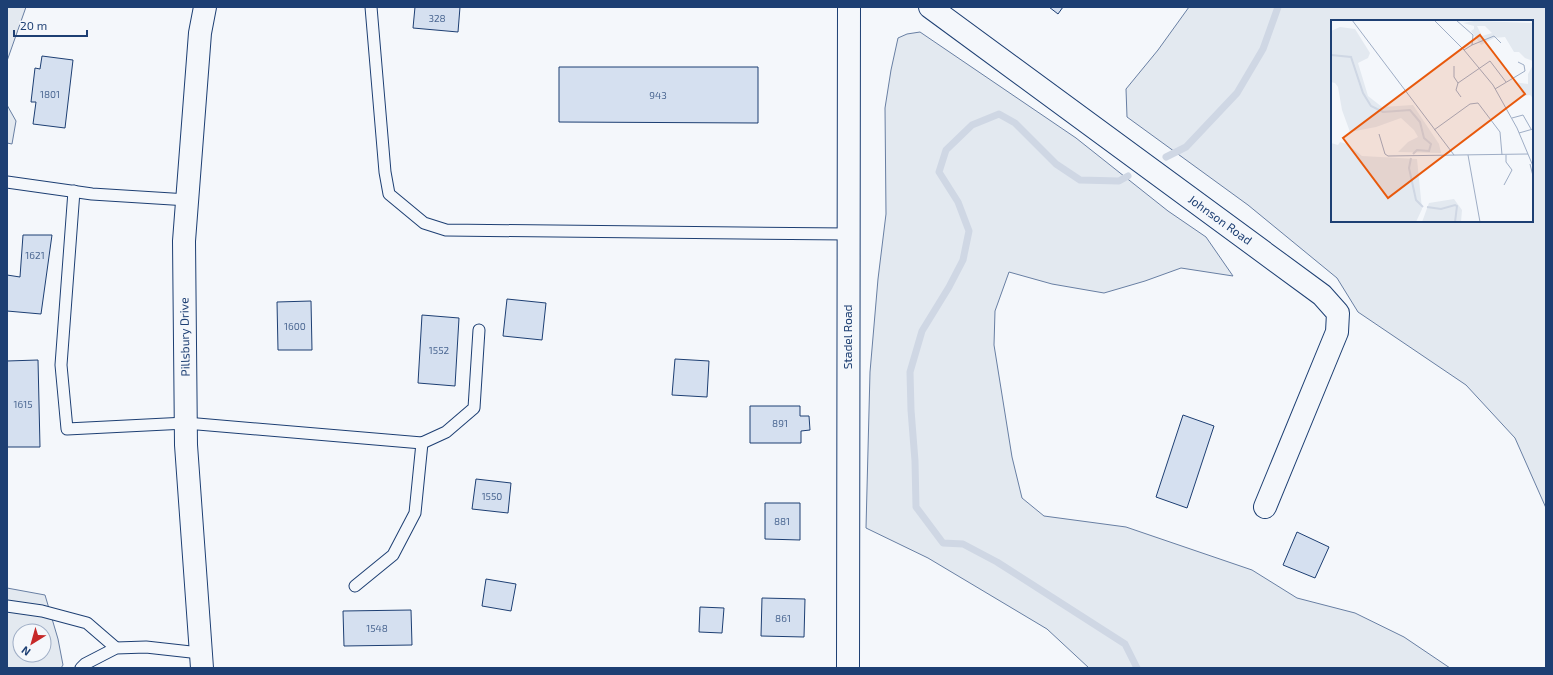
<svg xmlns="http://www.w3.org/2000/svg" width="1553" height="675" font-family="'Exo 2',sans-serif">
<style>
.green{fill:#e3e9f0;stroke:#687fa3;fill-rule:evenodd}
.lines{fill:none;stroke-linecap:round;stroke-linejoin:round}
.stream{stroke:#cfd7e4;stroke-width:7}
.building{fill:#d5e0f0;stroke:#1d3f73}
.service-casing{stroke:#1d3f73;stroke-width:13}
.minor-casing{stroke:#1d3f73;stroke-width:24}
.trunk-casing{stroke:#1d3f73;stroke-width:24}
.service{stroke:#f4f7fb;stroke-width:11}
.minor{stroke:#f4f7fb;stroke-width:22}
.trunk{stroke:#f4f7fb;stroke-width:22}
.labels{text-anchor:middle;stroke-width:3;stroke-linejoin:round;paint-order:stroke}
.number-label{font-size:10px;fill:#4b6792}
.street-label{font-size:12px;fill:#1d3f73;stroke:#f4f7fb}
.inset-river{fill:none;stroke:#cfd7e4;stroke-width:2}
.inset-road{fill:none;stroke:#9eadc5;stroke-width:1}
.view{fill:#e8590c;fill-opacity:0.15;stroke:#e8590c;stroke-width:2}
.inset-edge{fill:none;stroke:#1d3f73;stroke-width:2}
</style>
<rect width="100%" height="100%" fill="#f4f7fb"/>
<!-- green -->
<g class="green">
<polygon points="7,7 26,7 7,61"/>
<path d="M1189,7H1546V508L1515,438L1466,385L1358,312L1337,278L1248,205L1127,117L1126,89L1158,50ZM1332,21H1532V221H1332Z"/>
<polygon points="920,32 1076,138 1168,211 1206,237 1233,276 1181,268 1145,281 1104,293 1052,284 1009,272 995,311 994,345 1012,457 1022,498 1044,516 1126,527 1252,570 1297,598 1355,613 1404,637 1450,668 1089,668 1047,629 928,558 866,528 870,372 878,279 886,214 885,108 891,70 898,38 907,34"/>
<polygon points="7,105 16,121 12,144 7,143"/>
<path d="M7,588L45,595L58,639L63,665L61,668H7ZM20,631H44V655H20Z"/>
</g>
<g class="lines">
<!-- stream -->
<g class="stream">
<polyline points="1166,157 1186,147 1237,93 1263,49 1278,7"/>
<polyline points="1128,176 1119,181 1080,180 1056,164 1015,123 999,114 972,125 946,150 939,172 958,202 969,231 963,260 949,287 922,331 910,372 911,410 915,461 916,507 943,543 963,544 997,562 1125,644 1137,668"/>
</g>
</g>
<!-- building -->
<g class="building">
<polygon points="415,7 460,7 458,32 413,28"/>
<polygon points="1049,7 1063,7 1058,14"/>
<polygon points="42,56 73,60 65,128 33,124 36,102 31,102 35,68 40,69"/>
<polygon points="559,67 758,67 758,123 559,122"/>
<polygon points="23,235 52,235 41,314 7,311 7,275 20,277"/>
<polygon points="507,299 546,303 542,340 503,336"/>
<polygon points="311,301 312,350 278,350 277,302"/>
<polygon points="422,315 459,318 455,386 418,383"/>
<polygon points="675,359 709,361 707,397 672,395"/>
<polygon points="38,360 40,447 7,447 7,361"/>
<polygon points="750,406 800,406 800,416 809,416 810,430 801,431 801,443 750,443"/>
<polygon points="1183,415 1214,426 1187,508 1156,497"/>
<polygon points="476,479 511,483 508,513 472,509"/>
<polygon points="765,503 800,503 800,540 765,539"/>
<polygon points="1297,532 1329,547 1315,578 1283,565"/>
<polygon points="486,579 516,584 511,611 482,606"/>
<polygon points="762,598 805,599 804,637 761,636"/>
<polygon points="700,607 724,608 722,633 699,632"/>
<polygon points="411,610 412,645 344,646 343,611"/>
</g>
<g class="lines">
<!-- service casing -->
<g class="service-casing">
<g id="service">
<polyline points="371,7 385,172 389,194 424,223 446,230 848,234"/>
<polyline points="7,182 92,194 188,200"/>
<polyline points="74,191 61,365 67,429 186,423 422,443 446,432 474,408 479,330"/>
<polyline points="355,586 393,555 415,513 422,443"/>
<polyline points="7,606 42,611 87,623 116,648"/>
<polyline points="81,668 85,664 116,648 146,647 200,653"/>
</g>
</g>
<!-- minor casing -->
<g class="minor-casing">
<g id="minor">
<polyline points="930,7 1322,295 1338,313 1337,332 1265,507"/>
<polyline points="848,668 849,7"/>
</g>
</g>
<!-- trunk casing -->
<g class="trunk-casing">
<polyline id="trunk" points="202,668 186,445 184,241 200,33 205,7"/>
</g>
<!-- service -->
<use href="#service" class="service"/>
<!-- minor -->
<use href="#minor" class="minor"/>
<!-- trunk -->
<use href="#trunk" class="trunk"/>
</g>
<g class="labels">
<!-- number labels -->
<g class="number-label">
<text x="437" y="22">328</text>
<text x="50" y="98">1801</text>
<text x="658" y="99">943</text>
<text x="35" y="259">1621</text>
<text x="295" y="330">1600</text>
<text x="439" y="354">1552</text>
<text x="23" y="408">1615</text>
<text x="780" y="427">891</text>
<text x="492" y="500">1550</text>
<text x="782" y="525">881</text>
<text x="783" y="622">861</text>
<text x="377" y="632">1548</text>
</g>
<!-- street labels -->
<g class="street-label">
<text transform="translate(1220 220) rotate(36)" y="4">Johnson Road</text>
<text transform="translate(185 337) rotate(-91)" y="4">Pillsbury Drive</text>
<text transform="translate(848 337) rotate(-90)" y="4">Stadel Road</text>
</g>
</g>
<!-- overview -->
<g transform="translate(1331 20)">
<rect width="202" height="202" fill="#f4f7fb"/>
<path d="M143,1L202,3V41L194,38L188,32H183L174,17L163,18L150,25L140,11L143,9V6L132,3ZM146,6H154L161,13L151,16ZM9,7L24,9L39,33L37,38L27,43L37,76L51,87L82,85L108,124L110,133L67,132L77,122L87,117L83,110L70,98L45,107L19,112L11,90L7,67L4,63L0,62V11ZM202,45V78L199,75L192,76L188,66L183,62L197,64V54ZM9,122L16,124L31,136L86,139L91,189L85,202H0V123L7,125ZM123,179L131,190L130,202H91L98,183Z" fill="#e3e9f0" fill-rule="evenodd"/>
<path class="inset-river" d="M0,35L20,37L32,73L40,86L52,92L79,90L89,102L93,118L100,124L98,131L86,130L82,134M80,138L78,148L85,180L92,187M96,187L110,189L124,185L126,186L124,202"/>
<path class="inset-road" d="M21,0L123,135M103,0L133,30L162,65L186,108L202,146M125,0L142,15L141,25L133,30M141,25L163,16L170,23M123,46V57L127,63M164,69L194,51L193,45L187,42M130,77L125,70L127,63L159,41L175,62M181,98L192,95L200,109M103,110L139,84L147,83L169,112L171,135M188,113L202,109M48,114L54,134L57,136L197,134M137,135L149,202M199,144L202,156M173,165L181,150L175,142V135"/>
<path class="view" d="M149,15L194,74L57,178L12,118Z"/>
<rect width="202" height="202" class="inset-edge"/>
</g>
<!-- border -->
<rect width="1553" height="675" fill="none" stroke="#1d3f73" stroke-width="16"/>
<!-- north arrow -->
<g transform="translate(32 643) rotate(217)"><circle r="19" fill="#f4f7fb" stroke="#9eadc5"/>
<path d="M0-3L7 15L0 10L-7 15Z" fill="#c62828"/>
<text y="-6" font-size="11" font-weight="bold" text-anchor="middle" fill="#1d3f73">N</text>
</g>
<!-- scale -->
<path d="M14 30v6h73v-6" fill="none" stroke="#1d3f73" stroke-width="2"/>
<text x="20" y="30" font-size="12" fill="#1d3f73" stroke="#f4f7fb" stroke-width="3" paint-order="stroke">20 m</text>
</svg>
